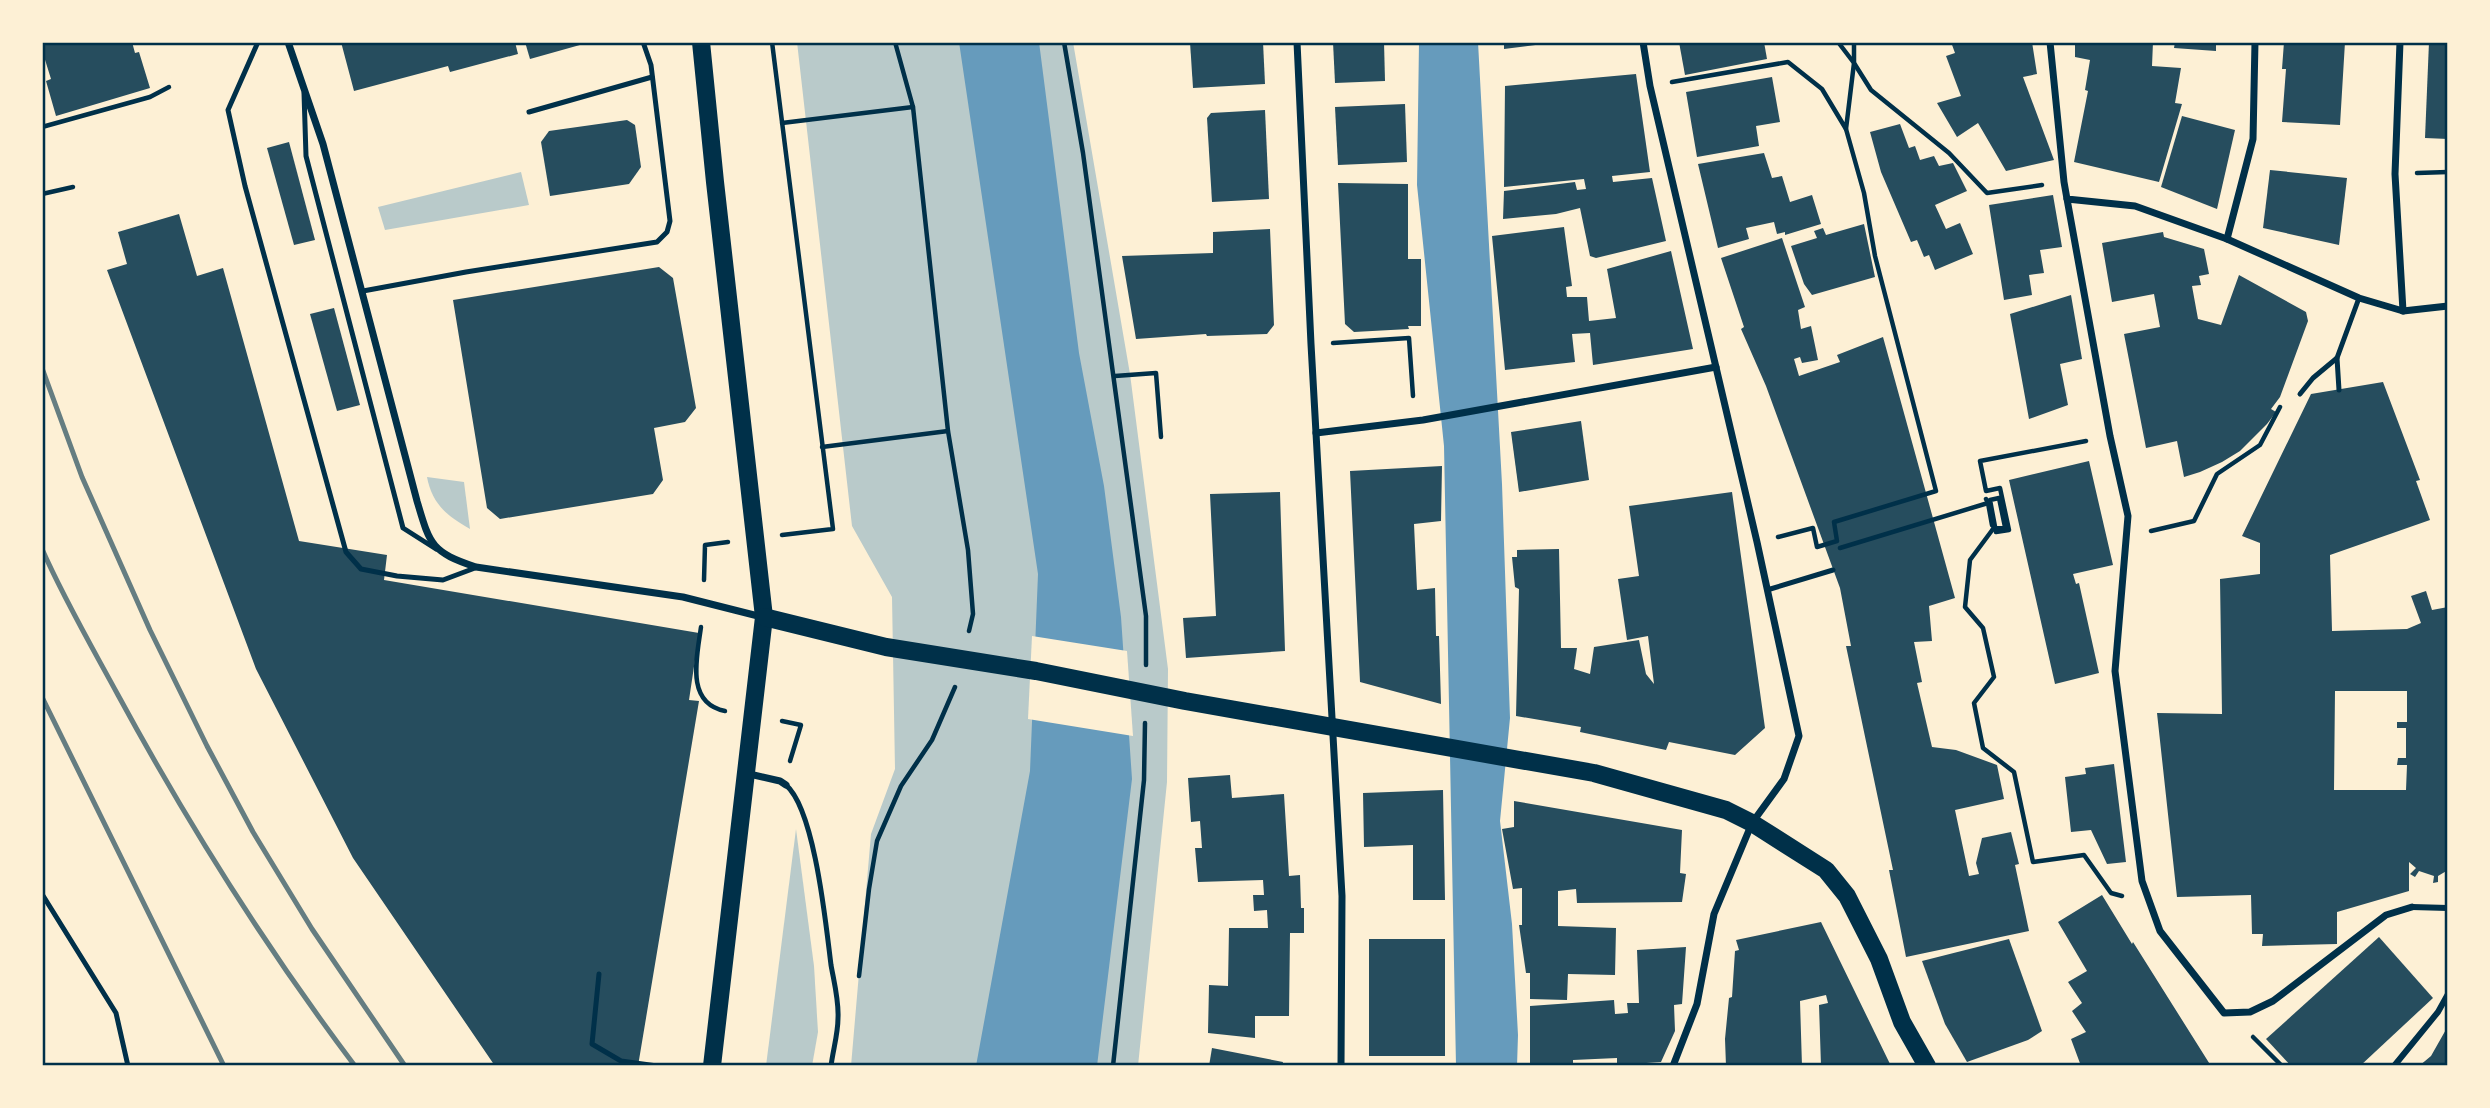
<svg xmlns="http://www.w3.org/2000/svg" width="2490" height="1108" font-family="Helvetica,sans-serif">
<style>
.green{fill:#b9caca}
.water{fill:#669bbc}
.pier{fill:#fdf0d5}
.building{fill:#264d5e;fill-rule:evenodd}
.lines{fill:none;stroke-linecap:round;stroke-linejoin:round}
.path{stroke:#003049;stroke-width:4.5}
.service{stroke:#003049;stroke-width:5}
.pedestrian{stroke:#003049;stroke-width:6}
.minor{stroke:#003049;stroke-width:7}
.primary{stroke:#003049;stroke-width:18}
.rail{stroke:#657d81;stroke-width:5}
.neatline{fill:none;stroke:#003049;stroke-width:2.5}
</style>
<rect width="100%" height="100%" fill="#fdf0d5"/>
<!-- green -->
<g class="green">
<polygon points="797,42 1073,42 1130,374 1168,669 1167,782 1138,1066 851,1066 871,834 895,769 892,597 852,526"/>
<polygon points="521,172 529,205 385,230 378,207"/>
<path d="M427,477L464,482L470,529C447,516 432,504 427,477Z"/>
<polygon points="796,829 814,966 818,1032 812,1066 766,1066"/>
</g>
<!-- water -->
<g class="water">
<polygon points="959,42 1039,42 1079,353 1104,486 1121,617 1132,779 1097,1066 976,1066 1030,771 1038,574"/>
<polygon points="1419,42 1478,42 1502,484 1510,718 1500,821 1512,924 1518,1035 1517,1066 1456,1066 1444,446 1417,185"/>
</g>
<!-- pier -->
<polygon class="pier" points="1032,636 1127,651 1133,736 1028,719"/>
<!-- building -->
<g class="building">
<polygon points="42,42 132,42 135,53 139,52 150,88 56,116 46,81 51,79 42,50"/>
<polygon points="341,42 515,42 518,54 450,72 448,66 354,91"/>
<polygon points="525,42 587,42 587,43 530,59"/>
<polygon points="1190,42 1263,42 1265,84 1193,88"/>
<polygon points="1333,42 1384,42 1385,81 1335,83"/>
<polygon points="1504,42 1543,42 1543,44 1504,49"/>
<polygon points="1679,42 1764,42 1767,59 1685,75"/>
<polygon points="1951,42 2032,42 2037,74 2023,77 2054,160 2006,171 1978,123 1957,137 1937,103 1961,96 1946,56 1955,53"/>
<polygon points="2075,42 2153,42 2152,66 2181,68 2175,103 2182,104 2159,182 2074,162 2088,91 2085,90 2090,60 2075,57"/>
<polygon points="2175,42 2216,42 2216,51 2174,48"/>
<polygon points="2284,42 2345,42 2340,125 2282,122 2286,69 2282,69"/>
<polygon points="2429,42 2448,42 2448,139 2425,138"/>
<polygon points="1636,74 1650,172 1612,176 1613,182 1652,178 1666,241 1596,258 1590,256 1580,208 1556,214 1503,219 1504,191 1575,182 1577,190 1586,189 1584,179 1504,187 1505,86"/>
<polygon points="1772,77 1780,122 1756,126 1759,146 1697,157 1686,92"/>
<polygon points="1405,104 1407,162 1338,165 1335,107"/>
<polygon points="1265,110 1269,199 1212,202 1207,118 1211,113"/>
<polygon points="2182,116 2235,130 2217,209 2161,187"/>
<polygon points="627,120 635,125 641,167 629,184 550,196 541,142 549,131"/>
<polygon points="1900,124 1909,148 1915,146 1920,160 1934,156 1939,166 1953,163 1967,191 1935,205 1946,229 1960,223 1973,254 1935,270 1929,255 1924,257 1917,240 1911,242 1881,172 1870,132"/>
<polygon points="289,142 315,240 294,245 267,148"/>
<polygon points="1764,153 1772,178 1782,176 1790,202 1812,195 1821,224 1785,235 1785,232 1777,234 1774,222 1746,228 1749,239 1718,248 1698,164"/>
<polygon points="2270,170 2347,178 2339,245 2263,228"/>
<polygon points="1338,183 1408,184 1408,259 1421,259 1421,326 1408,326 1409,329 1354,332 1345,324"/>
<polygon points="2053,195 2062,247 2040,250 2044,273 2029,275 2032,295 2004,300 1989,205"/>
<polygon points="179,214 197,276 223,268 299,541 387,555 384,580 699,633 689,700 699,701 638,1066 495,1066 353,858 256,669 107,270 127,264 118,232"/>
<polygon points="1864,224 1875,277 1812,295 1804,284 1791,246 1817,238 1814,231 1823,228 1826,235"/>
<polygon points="1564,227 1572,286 1566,287 1567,297 1587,297 1589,321 1616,318 1607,269 1671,251 1693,349 1593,365 1590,333 1572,334 1575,362 1505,370 1492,236"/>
<polygon points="1270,229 1274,325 1267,334 1207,336 1206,334 1136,339 1122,256 1213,253 1213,232"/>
<polygon points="2163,232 2164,237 2204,249 2209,274 2199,276 2201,285 2192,286 2198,319 2221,325 2239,275 2306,312 2308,321 2280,397 2271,409 2276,412 2267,424 2240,451 2222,462 2200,472 2184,477 2177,441 2146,448 2124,334 2160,327 2154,294 2112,302 2102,243"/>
<polygon points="1782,238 1805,307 1798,310 1801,329 1811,326 1818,360 1802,363 1800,357 1794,359 1799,376 1840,362 1837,355 1883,337 1955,598 1929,606 1932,641 1914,642 1922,682 1917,683 1932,747 1956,750 1997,765 2004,799 1955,810 1969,876 1979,874 1976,863 1982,838 2011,832 2019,864 2015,865 2029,931 1906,957 1889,870 1893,870 1846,646 1851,646 1840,588 1766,386 1741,329 1744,327 1721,258"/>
<polygon points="659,267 673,278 696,408 685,422 654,428 663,480 653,494 500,519 487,508 453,300"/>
<polygon points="2071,295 2082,359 2060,364 2068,405 2029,419 2010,314"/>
<polygon points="334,308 360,405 337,411 310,314"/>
<path d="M2383,382L2420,480L2416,481L2430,520L2330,555L2332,631L2407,629L2421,623L2411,596L2426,591L2432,610L2448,607V870L2438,876V882L2433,883L2434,876L2419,871L2415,877L2410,874L2416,868L2409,862V891L2337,912V944L2262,946L2263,934H2252L2251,895L2177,897L2157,713L2222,714L2220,579L2260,574V543L2242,536L2311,394ZM2335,691H2407V722H2397V728H2406V758H2398L2397,765H2407L2406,790H2334Z"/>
<polygon points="1581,421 1589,480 1519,492 1511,432"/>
<polygon points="2089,461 2113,565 2073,574 2076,584 2079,583 2099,673 2055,684 2009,480"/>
<polygon points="1442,466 1441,521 1414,524 1417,590 1435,588 1436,636 1439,636 1441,704 1360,682 1350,471"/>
<polygon points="1280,492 1285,651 1186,658 1183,618 1216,616 1210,494"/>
<polygon points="1732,492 1765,728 1735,755 1669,742 1666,750 1580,732 1581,727 1516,716 1519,589 1515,587 1512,557 1517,557 1517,550 1559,549 1561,648 1577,648 1574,669 1590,674 1594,647 1639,640 1646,674 1654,684 1648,636 1627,640 1618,579 1639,576 1629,506"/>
<polygon points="2114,764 2126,862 2107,864 2091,830 2071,832 2065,777 2086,774 2085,768"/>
<polygon points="1230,775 1232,798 1284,794 1289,876 1300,875 1301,908 1304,908 1304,933 1290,933 1289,1016 1255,1016 1255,1038 1208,1033 1209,985 1228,986 1229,928 1268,928 1267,910 1254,911 1253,895 1264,895 1263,880 1198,882 1195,848 1202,848 1200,821 1191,822 1188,778"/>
<polygon points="1443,790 1445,900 1413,900 1413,845 1364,847 1363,793"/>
<polygon points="1514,801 1682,830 1680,873 1686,874 1682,902 1577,903 1576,889 1558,891 1558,926 1616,928 1615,975 1568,974 1567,1000 1530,999 1530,973 1526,973 1519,925 1522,925 1522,888 1513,889 1502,829 1514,827"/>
<polygon points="2102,895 2132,944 2133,942 2211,1066 2081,1066 2071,1039 2086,1032 2072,1011 2082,1003 2068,982 2087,971 2058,922"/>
<polygon points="1821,922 1891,1066 1821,1066 1819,1005 1828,1003 1826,995 1800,1001 1802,1066 1726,1066 1725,1039 1729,998 1732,997 1735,951 1739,950 1736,940"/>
<polygon points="2379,937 2433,998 2360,1066 2291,1066 2266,1039"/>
<rect x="1369" y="939" width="76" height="117"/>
<polygon points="2009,939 2042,1031 2028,1040 1967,1062 1945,1024 1922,961"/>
<polygon points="1686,947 1682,1004 1674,1005 1675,1031 1661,1062 1617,1065 1617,1058 1573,1060 1573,1066 1530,1066 1530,1006 1614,1000 1615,1014 1628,1013 1627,1003 1639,1003 1637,950"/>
<polygon points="2448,1026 2448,1066 2419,1066 2431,1056"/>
<polygon points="1212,1048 1283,1062 1282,1066 1209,1066"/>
</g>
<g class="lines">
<!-- path -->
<g class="path">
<polyline points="772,42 833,529 782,535"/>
<polyline points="895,42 913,107 948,431 968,550 973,614 969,631"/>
<polyline points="1064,42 1083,153 1146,616 1146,665"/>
<polyline points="1854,42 1854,63 1871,90 1949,153 1987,193 2042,185"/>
<polyline points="1672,82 1788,62 1822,89 1846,129 1854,63 1838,42"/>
<polyline points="782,123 913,107"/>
<polyline points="42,127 150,97 169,87"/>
<polyline points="2417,173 2448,172"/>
<polyline points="42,194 73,187"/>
<polyline points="1333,343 1409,338 1413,396"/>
<polyline points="1115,376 1156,373 1161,437"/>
<polyline points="822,447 948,431"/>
<polyline points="1988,503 1992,525"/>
<polyline points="1993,529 1970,560 1965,607 1983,628 1994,677 1974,703 1983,748 2014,772 2033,862 2084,855 2111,893 2122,896"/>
<polyline points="1993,529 2005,527 1999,498 1990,500 1996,532 2009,530 2000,488 1986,491 1980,461 2086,441"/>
<polyline points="2151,531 2194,521 2217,474 2260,445 2280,407"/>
<polyline points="1778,537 1813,528 1817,547 1837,541 1834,522 1936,491 1875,256 1864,193 1846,129"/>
<polyline points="1840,548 1988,503 1986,499"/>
<polyline points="704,580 705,545 728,542"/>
<path d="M701,627C697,657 685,703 725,711"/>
<polyline points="782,721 801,725 790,761"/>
<polyline points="859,976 869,889 877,841 901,786 932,740 955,687"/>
<polyline points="2253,1037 2282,1066"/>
<polyline points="1113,1066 1144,780 1145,723"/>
</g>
<!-- service -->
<g class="service">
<polyline points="258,42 228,110 245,186 346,552 361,569 397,576 443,580 475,568"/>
<polyline points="304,93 306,156 403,528 436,549"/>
<polyline points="529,112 652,77"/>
<polyline points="363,291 466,272 657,242 667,232 670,221 651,65 643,42"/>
<polyline points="2337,358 2339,390"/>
<polyline points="2300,394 2313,378 2337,358 2359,298"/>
<polyline points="1767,590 1833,570"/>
<path d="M786,785C815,810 826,926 831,965C834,982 839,1001 838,1018C838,1034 833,1050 831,1066"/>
<polyline points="42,894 116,1013 128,1066"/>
<polyline points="599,974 592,1044 621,1061 657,1066"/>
</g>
<!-- pedestrian -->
<g class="pedestrian">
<polyline points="2412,907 2448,908"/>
<polyline points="2394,1066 2438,1012 2448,994"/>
</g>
<!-- minor -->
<g class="minor">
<path d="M288,42L323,144L417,501C430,545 431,552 476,567L683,597L762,617"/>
<polyline points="1297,42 1311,344 1342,896 1341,1066"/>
<polyline points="1643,42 1650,86 1757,542 1799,736 1784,779 1752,823 1714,914 1697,1004 1673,1066"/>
<polyline points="2050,42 2064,182 2067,199 2135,206 2227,239 2359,298 2403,311 2448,306"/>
<polyline points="2400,42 2395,174 2403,311"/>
<polyline points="2067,199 2110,436 2128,516 2115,671 2142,881 2160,931 2224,1013 2250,1012 2273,1001 2386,915 2412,907"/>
<polyline points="2227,239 2253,139 2255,42"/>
<polyline points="1316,433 1423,420 1716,367"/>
<polyline points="745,773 780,781 786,785"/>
</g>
<!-- primary -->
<g class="primary">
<polyline points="701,42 715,182 764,617 712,1066"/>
<polyline points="764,617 886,647 1036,671 1185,701 1594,773 1726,810 1752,823 1826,870 1847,896 1879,959 1902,1022 1927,1066"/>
</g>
<!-- rail -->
<g class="rail">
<polyline points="42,368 82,477 150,630 207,746 253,832 312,929 405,1066"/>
<path d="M42,549C64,599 92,647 118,695C188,824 266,948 355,1066"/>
<polyline points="42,697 224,1066"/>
</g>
</g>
<!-- border -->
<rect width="2490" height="1108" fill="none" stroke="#fdf0d5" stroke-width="88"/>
<rect x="44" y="44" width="2402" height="1020" class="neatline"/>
</svg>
